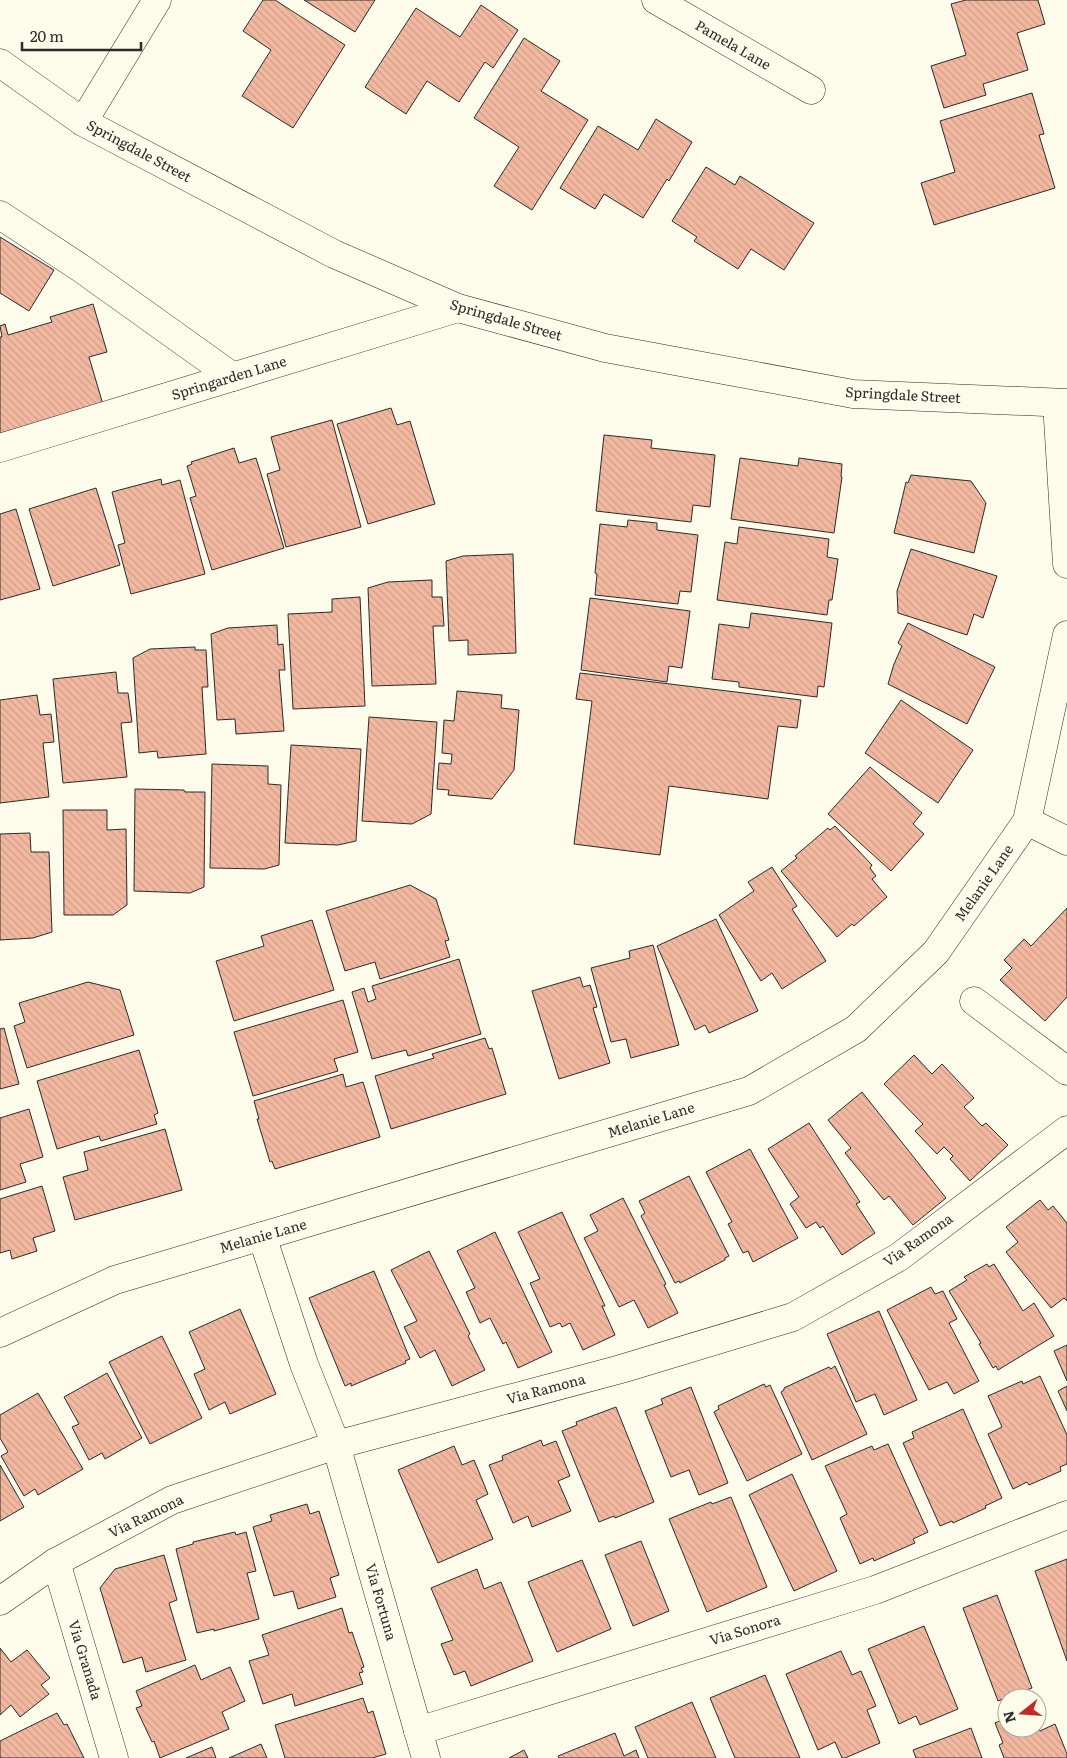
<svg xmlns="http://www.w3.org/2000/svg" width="1067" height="1758" font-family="Literata,serif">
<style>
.building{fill:url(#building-back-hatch);stroke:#2b2b2b}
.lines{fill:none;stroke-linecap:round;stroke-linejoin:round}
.street-casing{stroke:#2b2b2b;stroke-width:29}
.secondary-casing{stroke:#2b2b2b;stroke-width:29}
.street{stroke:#fdfbea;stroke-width:28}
.secondary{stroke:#fdfbea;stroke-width:28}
.labels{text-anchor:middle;stroke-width:4;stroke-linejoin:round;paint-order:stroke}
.street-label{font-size:14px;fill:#2b2b2b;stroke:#fdfbea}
</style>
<defs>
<pattern id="building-back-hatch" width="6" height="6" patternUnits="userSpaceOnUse" patternTransform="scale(1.25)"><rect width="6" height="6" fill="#f2b8a0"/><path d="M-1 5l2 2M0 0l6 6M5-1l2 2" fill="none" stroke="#d09e8a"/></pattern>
</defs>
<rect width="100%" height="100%" fill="#fdfbea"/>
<!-- building -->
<g class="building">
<polygon points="263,0 275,0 345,45 293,128 242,96 271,50 243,31"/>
<polygon points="304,0 375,0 355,32"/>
<polygon points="966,0 1038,0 1045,24 1017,33 1028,70 983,84 986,95 944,108 931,66 966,55 951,4"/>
<polygon points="481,5 518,30 493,68 485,62 459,102 427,81 406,114 365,87 416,8 460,37"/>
<polygon points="524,38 560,61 541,91 588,120 532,210 494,186 519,147 474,118"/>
<polygon points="1032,93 1044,134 1039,135 1055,188 934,225 921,183 955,172 940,121"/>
<polygon points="656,119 692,142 669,181 667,179 643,218 604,194 595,209 560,188 598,126 638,150"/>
<polygon points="706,167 735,185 740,176 814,223 784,270 751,249 738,269 694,241 697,237 672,221"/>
<polygon points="0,237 54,270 29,311 0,293"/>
<polygon points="93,304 107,352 89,357 104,408 0,439 0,337 2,337 0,326 5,324 8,335 52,322 50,317"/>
<polygon points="391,408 397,425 410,421 435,504 368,524 337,424"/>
<polygon points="332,420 361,527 286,547 267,474 280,470 271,437"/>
<polygon points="604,435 652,440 651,448 715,455 710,507 693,505 691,522 596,511"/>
<polygon points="234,448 239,463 256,458 284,548 212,570 190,498 196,496 187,466 192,464 191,462"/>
<polygon points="740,458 798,466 799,458 842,464 841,477 842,477 834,533 731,519"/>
<polygon points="911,475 971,481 986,503 974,553 894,533 906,482 908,483"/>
<polygon points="161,479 162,485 180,480 205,574 131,594 118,545 125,543 112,492"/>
<polygon points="96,488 120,565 53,586 29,509"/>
<polygon points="16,509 40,589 0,600 0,514"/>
<polygon points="628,520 657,523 657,530 698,535 691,592 680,591 678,604 595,595 597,574 595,573 600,524 627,527"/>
<polygon points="739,527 829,539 827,557 838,559 832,600 829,600 827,615 717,600 725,542 737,544"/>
<polygon points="911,549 997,576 983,618 974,614 967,635 898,613 897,591"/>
<polygon points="513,554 516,653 468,655 468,640 449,641 446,561 463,556"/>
<polygon points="432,580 432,597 442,597 444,626 433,626 436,684 372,686 368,588 388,582"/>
<polygon points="360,597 365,706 293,709 288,614 332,612 332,599"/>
<polygon points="590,598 690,611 682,668 669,666 667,682 581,670"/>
<polygon points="751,613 832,623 824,687 818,686 817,697 739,687 739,682 712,679 719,624 749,628"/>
<polygon points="908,623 995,667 967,724 888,684 894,664 902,646 898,643"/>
<polygon points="277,625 278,645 283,644 285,670 279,670 284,731 236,734 235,719 217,720 211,634 228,628"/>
<polygon points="195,647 195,650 206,650 208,687 202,687 206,754 158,758 157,751 139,753 133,658 150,649"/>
<polygon points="116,672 118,693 128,693 132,722 121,723 127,777 63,783 53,679"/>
<polygon points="580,673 801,700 797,728 778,726 768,799 669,786 660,855 574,844 592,701 576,699"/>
<polygon points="457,691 502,695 501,708 519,710 514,770 492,799 448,795 449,790 437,789 439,763 451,764 452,754 442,753 444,720 454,721"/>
<polygon points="37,695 40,715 51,714 54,742 43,743 49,797 0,803 0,700"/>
<polygon points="901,700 973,750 938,803 865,753"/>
<polygon points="369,717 437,722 431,814 412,824 362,821"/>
<polygon points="291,745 361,749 356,841 338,845 285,843"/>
<polygon points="212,764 268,766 268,784 281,785 279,865 264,869 210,868"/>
<polygon points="870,767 922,813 913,824 924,834 891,871 828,814"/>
<polygon points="135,789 184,790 185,792 205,792 204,887 190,893 134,891"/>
<polygon points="63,810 107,810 107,830 126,829 127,905 113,915 64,915"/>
<polygon points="835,826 872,865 870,868 876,876 872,879 887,897 854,926 852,924 837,937 781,871 797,858 795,856 828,828 830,830"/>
<polygon points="30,833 31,852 49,852 52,932 33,938 0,940 0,834"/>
<polygon points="772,867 797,906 792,909 826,961 782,989 772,973 761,981 719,915 754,891 748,882"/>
<polygon points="410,885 436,899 449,940 445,941 450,957 380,979 375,962 345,971 326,911"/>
<polygon points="1067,908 1067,997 1045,1021 1000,980 1012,968 1004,960 1024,939 1031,946"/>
<polygon points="716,919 758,1011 709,1033 705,1025 695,1030 657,946"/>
<polygon points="312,920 334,990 234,1021 216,961 264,946 261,936"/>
<polygon points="653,945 679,1045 631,1058 626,1039 611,1042 591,968 630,958 629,951"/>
<polygon points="459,959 481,1034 408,1056 406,1050 372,1059 352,992 364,988 368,1002 376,999 372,986"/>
<polygon points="580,977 583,987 590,985 597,1007 593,1008 610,1063 559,1079 532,991"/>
<polygon points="88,982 120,990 134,1035 27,1068 14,1026 25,1022 19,1003"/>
<polygon points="343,1000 358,1052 334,1059 338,1071 253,1096 234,1032"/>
<polygon points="4,1028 19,1084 0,1089 0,1029"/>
<polygon points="485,1038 489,1049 492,1048 506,1094 391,1129 375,1076 434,1058 432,1054"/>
<polygon points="139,1050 158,1113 154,1115 157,1124 101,1141 99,1136 57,1149 37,1081"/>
<polygon points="914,1055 932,1074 942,1064 974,1098 964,1107 982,1126 986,1123 1008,1145 970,1181 950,1159 953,1156 944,1147 937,1154 915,1131 923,1124 884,1084"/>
<polygon points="343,1074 346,1087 363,1082 380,1137 275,1169 272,1161 270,1162 257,1119 259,1119 254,1101"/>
<polygon points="862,1092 946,1198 913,1225 889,1196 884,1200 845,1153 851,1148 828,1120"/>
<polygon points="29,1109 43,1157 20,1164 26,1182 0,1190 0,1118"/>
<polygon points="809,1123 860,1202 856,1204 875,1233 842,1255 823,1226 820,1228 816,1222 806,1228 790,1204 799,1197 768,1149"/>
<polygon points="165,1129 182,1190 75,1220 63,1177 88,1170 84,1152"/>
<polygon points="750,1149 798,1238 753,1262 748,1251 743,1253 728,1224 732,1222 706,1172"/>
<polygon points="689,1176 729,1256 725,1258 725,1260 680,1283 679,1281 675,1283 641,1216 645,1213 639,1201"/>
<polygon points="42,1186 55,1231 33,1238 37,1251 12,1259 10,1250 0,1253 0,1199"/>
<polygon points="623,1198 666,1284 664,1285 678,1313 648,1328 634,1300 619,1307 584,1238 598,1231 590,1215"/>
<polygon points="1040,1200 1048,1210 1053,1206 1067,1223 1067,1301 1064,1298 1051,1308 1006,1252 1018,1242 1006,1227"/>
<polygon points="562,1212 605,1306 602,1306 615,1335 583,1350 570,1323 562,1327 560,1323 550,1327 530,1283 540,1279 518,1232"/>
<polygon points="495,1232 552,1352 518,1368 506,1342 503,1344 490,1318 480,1323 466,1292 475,1288 457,1251"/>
<polygon points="429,1251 470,1334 468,1336 485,1370 452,1386 435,1350 420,1358 404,1327 417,1321 391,1270"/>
<polygon points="987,1264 989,1267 994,1264 1023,1311 1034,1303 1054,1336 998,1370 996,1366 993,1368 979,1344 981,1343 949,1291 967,1280 964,1277"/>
<polygon points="374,1271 410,1359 405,1361 406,1363 351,1386 351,1383 345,1386 309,1298"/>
<polygon points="931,1287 935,1294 943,1291 957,1319 949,1323 979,1381 954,1394 947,1382 929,1390 887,1310"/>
<polygon points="240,1309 276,1394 230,1414 225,1402 209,1410 194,1374 205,1369 189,1332"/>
<polygon points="879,1311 917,1400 884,1415 875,1394 856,1402 827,1334"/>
<polygon points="162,1336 202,1418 150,1444 109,1362"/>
<polygon points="1067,1345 1067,1381 1054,1351"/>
<polygon points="835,1366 867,1434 812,1460 781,1392 784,1390 784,1388 829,1367 831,1369"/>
<polygon points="107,1373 142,1438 105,1459 102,1453 89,1460 72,1427 79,1424 64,1397"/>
<polygon points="1040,1376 1067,1435 1067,1464 1060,1467 1061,1471 1029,1485 1027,1482 1013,1489 988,1434 1002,1427 988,1396 1022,1381 1023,1384"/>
<polygon points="764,1384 766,1387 770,1385 802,1454 747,1481 714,1412 719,1409 718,1406"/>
<polygon points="1067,1386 1067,1411 1058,1391"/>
<polygon points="691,1387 728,1483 699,1495 689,1470 671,1477 645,1411 663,1404 661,1399"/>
<polygon points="38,1393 83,1469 38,1495 35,1489 24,1496 1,1456 8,1452 0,1438 0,1415"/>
<polygon points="616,1407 654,1502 615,1518 614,1516 599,1522 562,1431 577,1425 576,1422"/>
<polygon points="963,1409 1002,1498 985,1506 986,1508 953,1523 952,1521 940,1526 903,1443 914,1438 912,1432"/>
<polygon points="541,1440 543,1446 556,1441 570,1476 558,1481 571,1511 532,1527 528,1516 513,1523 489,1465 503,1460 502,1456"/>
<polygon points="888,1444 928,1532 913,1539 915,1543 874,1561 873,1558 860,1564 840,1518 847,1514 825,1466 872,1446 874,1450"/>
<polygon points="454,1446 462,1465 474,1460 488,1494 476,1500 493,1539 438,1563 398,1470"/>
<polygon points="0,1465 24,1507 0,1521"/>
<polygon points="792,1474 837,1571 794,1591 749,1495"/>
<polygon points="731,1497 767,1587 707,1612 669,1519 711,1502 712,1504"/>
<polygon points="307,1504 310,1514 319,1511 339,1575 330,1578 336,1597 298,1609 293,1591 274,1596 253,1527 272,1521 270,1515"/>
<polygon points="235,1532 236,1535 246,1532 256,1571 247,1573 259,1619 214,1631 214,1629 197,1633 176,1549 193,1544 193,1542"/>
<polygon points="641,1541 669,1611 633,1626 605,1555"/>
<polygon points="164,1555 177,1600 169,1603 186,1660 146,1672 142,1657 123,1663 100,1588 115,1569"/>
<polygon points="1067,1559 1067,1661 1035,1571"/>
<polygon points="582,1560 611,1629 557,1652 528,1582"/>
<polygon points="477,1569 484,1589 501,1582 533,1661 471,1686 465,1671 454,1675 441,1644 453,1640 431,1588"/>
<polygon points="997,1595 1032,1688 998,1701 963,1608"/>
<polygon points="342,1608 349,1633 352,1632 364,1667 361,1668 363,1672 359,1673 363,1684 295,1706 292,1694 263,1704 249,1661 269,1655 262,1635"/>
<polygon points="924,1626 958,1709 920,1725 916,1716 899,1724 868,1649"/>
<polygon points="0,1648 11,1662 27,1650 50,1678 41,1685 49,1694 20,1717 11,1705 0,1715"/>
<polygon points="841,1651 852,1675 861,1671 876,1706 867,1710 880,1743 845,1758 842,1758 835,1742 818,1750 786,1674"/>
<polygon points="195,1665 201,1680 230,1667 245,1701 222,1712 229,1729 160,1758 154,1741 152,1742 136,1708 142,1706 136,1691"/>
<polygon points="765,1675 800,1758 735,1758 710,1698"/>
<polygon points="363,1698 368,1713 373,1711 386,1754 372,1758 285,1758 275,1725"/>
<polygon points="692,1702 716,1758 648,1758 635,1727"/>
<polygon points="57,1713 64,1725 67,1724 84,1758 0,1758 0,1741"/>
<polygon points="1007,1718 1007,1728 1037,1728 1037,1723 1040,1731 1055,1724 1067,1754 1067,1758 1004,1758 999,1745 1003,1743 995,1723"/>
<polygon points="971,1728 982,1758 916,1758 913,1750"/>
<polygon points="615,1733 624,1756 636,1750 639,1758 559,1758 558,1756"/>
<polygon points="261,1744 267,1758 229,1758"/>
<polygon points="212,1747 216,1758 186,1758"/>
<polygon points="524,1750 528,1758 509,1758"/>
</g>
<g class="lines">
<!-- street casing -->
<g class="street-casing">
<g id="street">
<polyline points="656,0 811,90"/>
<polyline points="83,122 157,0"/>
<polyline points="0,215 82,269 233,377"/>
<polyline points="1057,403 1067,564"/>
<polyline points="0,448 458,308"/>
<polyline points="1027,821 1067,841"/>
<polyline points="974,1001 1067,1071"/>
<polyline points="262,1236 304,1364 336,1445 426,1758"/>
<polyline points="0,1333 115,1280 749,1091 856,1029 936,952 1027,821 1067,635"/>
<polyline points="56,1562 114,1758"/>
<polyline points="0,1601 56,1562 172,1500 336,1445 621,1369 793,1317 899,1257 1067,1130"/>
<polyline points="418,1731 875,1590 1067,1515"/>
</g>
</g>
<!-- secondary casing -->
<g class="secondary-casing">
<polyline id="secondary" points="0,63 83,122 334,254 458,308 605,348 853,394 1067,403"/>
</g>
<!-- street -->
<use href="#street" class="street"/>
<!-- secondary -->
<use href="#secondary" class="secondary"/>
</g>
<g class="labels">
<!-- street labels -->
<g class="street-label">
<text transform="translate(733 45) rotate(30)" y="5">Pamela Lane</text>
<text transform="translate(139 151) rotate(28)" y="5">Springdale Street</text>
<text transform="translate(506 320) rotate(16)" y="5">Springdale Street</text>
<text transform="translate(229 378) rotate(-17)" y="5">Springarden Lane</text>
<text transform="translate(903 395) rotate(3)" y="5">Springdale Street</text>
<text transform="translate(984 883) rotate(-55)" y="5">Melanie Lane</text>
<text transform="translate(651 1120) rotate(-17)" y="5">Melanie Lane</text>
<text transform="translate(263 1236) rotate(-16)" y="5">Melanie Lane</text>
<text transform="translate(918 1240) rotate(-35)" y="5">Via Ramona</text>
<text transform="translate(546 1389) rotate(-15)" y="5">Via Ramona</text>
<text transform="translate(146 1516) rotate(-26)" y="5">Via Ramona</text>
<text transform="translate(381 1602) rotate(74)" y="5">Via Fortuna</text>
<text transform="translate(745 1630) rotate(-17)" y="5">Via Sonora</text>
<text transform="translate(85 1660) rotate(73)" y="5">Via Granada</text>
</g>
</g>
<!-- north arrow -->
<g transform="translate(1022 1713) rotate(253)"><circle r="24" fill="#fdfbea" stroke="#a9a89e"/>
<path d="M0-4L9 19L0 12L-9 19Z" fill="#c62828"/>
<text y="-8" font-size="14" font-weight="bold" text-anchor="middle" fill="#2b2b2b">N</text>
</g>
<!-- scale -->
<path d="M22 42v8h119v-8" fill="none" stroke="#2b2b2b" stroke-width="2.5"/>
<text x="30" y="42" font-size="15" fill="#2b2b2b" stroke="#fdfbea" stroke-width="4" paint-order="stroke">20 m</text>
</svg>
